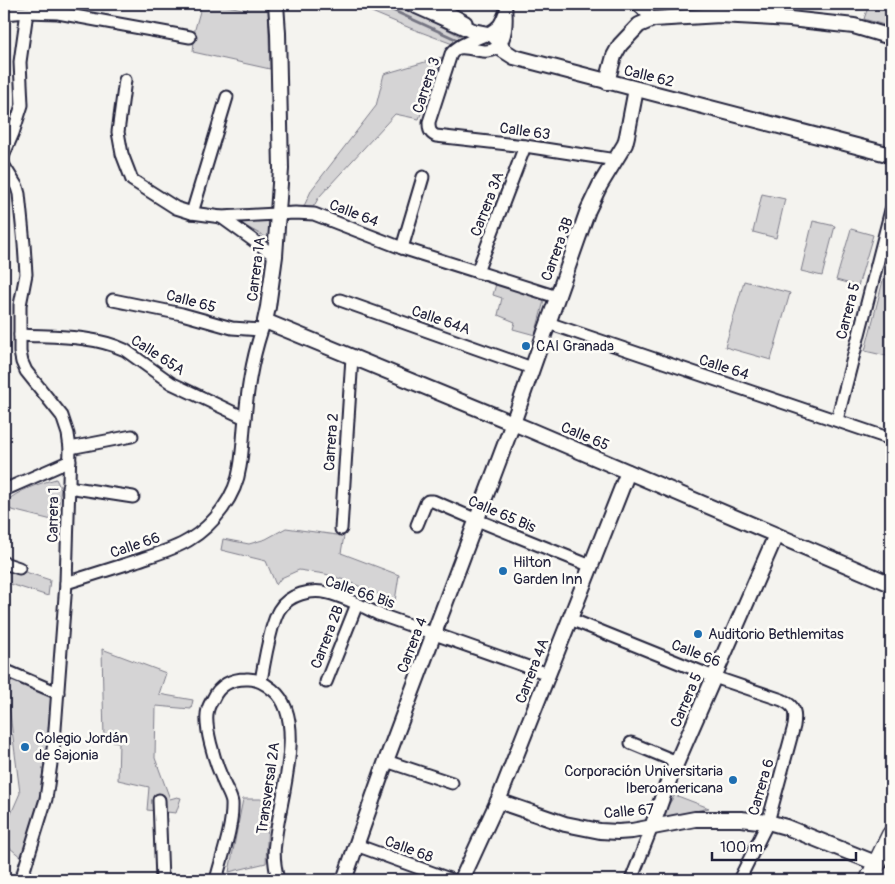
<svg xmlns="http://www.w3.org/2000/svg" width="895" height="884" font-family="Pangolin,sans-serif">
<style>
.green{fill:#d5d4d5;stroke:#7c7b88}
.lines{fill:none;stroke-linecap:round;stroke-linejoin:round}
.stream{stroke:#757582;stroke-width:3}
.minor-casing{stroke:#22223b;stroke-width:15}
.tertiary-casing{stroke:#22223b;stroke-width:18}
.primary-casing{stroke:#22223b;stroke-width:21}
.minor{stroke:#fdfcf7;stroke-width:11}
.tertiary{stroke:#fdfcf7;stroke-width:14}
.primary{stroke:#fdfcf7;stroke-width:18}
.poi-dot{fill:#1f6fb2;stroke:#fdfcf7;stroke-width:2}
.labels{text-anchor:middle;stroke-width:5;stroke-linejoin:round;paint-order:stroke}
.street-label{font-size:15px;fill:#22223b;stroke:#fdfcf7}
.poi-label{font-size:15px;fill:#22223b;stroke:#fdfcf7;text-anchor:start}
</style>
<rect width="100%" height="100%" fill="#f4f3ef"/>
<filter id="ink" filterUnits="userSpaceOnUse"><feTurbulence type="fractalNoise" baseFrequency=".02" numOctaves="2"/><feDisplacementMap in="SourceGraphic" scale="10" xChannelSelector="R" yChannelSelector="G"/><feConvolveMatrix kernelMatrix="1 2 1 2 8 2 1 2 1" color-interpolation-filters="sRGB"/></filter>
<g filter="url(#ink)">
<!-- green -->
<g class="green">
<polygon points="202,4 218,4 247,10 249,4 268,4 270,69 193,52 195,29"/>
<polygon points="359,4 397,4 462,37 458,46 410,28 367,10"/>
<polygon points="869,4 891,4 891,27 864,19"/>
<polygon points="442,57 419,119 395,114 319,197 314,206 304,206 312,189 376,106 384,74"/>
<polygon points="762,194 785,199 776,238 753,232"/>
<polygon points="269,221 269,239 238,222"/>
<polygon points="813,221 835,226 822,276 801,271"/>
<polygon points="851,229 873,235 858,286 836,280"/>
<polygon points="891,249 891,357 865,351"/>
<polygon points="497,280 545,297 535,335 513,329 515,322 498,315 502,298 493,295"/>
<polygon points="744,281 790,293 771,360 725,347"/>
<path d="M56,479L61,489L56,521L4,508V503C19,490 37,484 56,479Z"/>
<polygon points="286,528 344,536 341,553 399,575 395,601 344,580 325,574 299,570 281,578 276,585 266,561 221,550 223,539 249,544 266,539"/>
<polygon points="4,565 50,580 48,596 4,582"/>
<polygon points="102,649 166,673 159,694 193,700 191,709 156,706 155,758 170,799 177,797 181,798 176,813 147,810 149,787 118,780 119,742 104,740"/>
<polygon points="4,674 54,696 39,799 22,858 4,843 4,830 20,793 9,706 4,703"/>
<polygon points="675,795 709,808 659,819"/>
<polygon points="243,799 269,799 266,863 229,872"/>
</g>
<g class="lines">
<!-- stream -->
<polyline class="stream" points="379,4 462,42"/>
<!-- minor casing -->
<g class="minor-casing">
<g id="minor">
<polyline points="434,4 466,22"/>
<polyline points="637,4 653,19"/>
<path d="M506,10C504,15 502,21 499,25C487,39 463,39 451,54L429,122C429,128 429,133 436,136L525,146L616,160"/>
<polyline points="4,14 27,12 58,13 190,37"/>
<path d="M459,48C468,47 475,50 483,51C505,53 507,29 506,13"/>
<polyline points="125,80 118,132 122,154 132,180 176,208 192,213 221,217 295,213 314,214 402,248 557,297"/>
<polyline points="4,154 13,133 22,105 20,62 27,12"/>
<polyline points="4,166 17,187 19,194 24,244 26,274 20,305 20,352 22,362 26,371 62,416 68,434 70,448 66,583 54,742 46,799 21,880"/>
<polyline points="192,213 227,97"/>
<polyline points="221,217 275,256"/>
<polyline points="402,248 423,177"/>
<polyline points="477,272 525,146"/>
<polyline points="113,300 182,314 232,328 261,330"/>
<polyline points="340,300 532,368"/>
<polyline points="548,323 891,439"/>
<path d="M20,335C55,337 93,335 125,350L171,383L245,418"/>
<polyline points="837,420 891,210"/>
<polyline points="70,448 132,436"/>
<polyline points="68,487 133,497"/>
<polyline points="4,490 70,461"/>
<polyline points="417,525 426,503 428,501 433,501 477,520 591,566"/>
<polyline points="341,529 352,357"/>
<polyline points="4,563 19,568"/>
<path d="M66,583C89,576 113,568 136,561C153,555 173,550 189,540C214,525 236,496 240,467C243,451 243,434 245,418C248,383 253,353 265,321"/>
<path d="M570,619L714,677L782,700C795,706 796,712 794,726L768,822L739,880"/>
<polyline points="4,670 58,693"/>
<path d="M261,681C264,663 267,646 272,628C274,622 276,615 279,610C289,594 311,589 328,593C345,597 362,606 378,614L548,674"/>
<polyline points="326,682 357,604"/>
<polyline points="631,743 677,762"/>
<polyline points="386,761 452,783"/>
<polyline points="159,800 162,880"/>
<polyline points="356,845 452,880"/>
<path d="M216,880C222,856 233,827 232,803C231,795 224,786 222,778C215,762 203,725 208,709C209,705 211,702 213,699C219,685 232,679 246,679C257,678 266,684 273,690C309,719 278,804 275,843C273,855 275,868 278,880"/>
<polyline points="631,880 652,827"/>
</g>
</g>
<!-- tertiary casing -->
<g class="tertiary-casing">
<g id="tertiary">
<polyline points="276,4 278,33 281,169 275,256 268,307 265,321 530,430 891,584"/>
<polyline points="412,4 473,31 493,35 499,41 503,50 514,57 891,155"/>
<polyline points="607,82 614,56 620,45 639,25 653,19 720,15 790,19 854,26 891,37"/>
<polyline points="498,801 565,824 600,831 618,832 632,831 695,819 741,819 768,822 786,827 878,864"/>
<polyline points="652,827 666,787 776,535"/>
<polyline points="344,880 386,761 513,423 588,210 600,185 625,144 627,136 636,89"/>
<polyline points="463,880 463,877 498,801 628,472"/>
</g>
</g>
<!-- primary casing -->
<g class="primary-casing">
<g id="primary">
<polyline points="869,880 891,835"/>
<polyline points="888,880 891,876"/>
</g>
</g>
<!-- minor -->
<use href="#minor" class="minor"/>
<!-- tertiary -->
<use href="#tertiary" class="tertiary"/>
<!-- primary -->
<use href="#primary" class="primary"/>
</g>
</g>
<!-- markers -->
<g class="poi-dot">
<circle cx="526" cy="346" r="5"/>
<circle cx="503" cy="571" r="5"/>
<circle cx="698" cy="634" r="5"/>
<circle cx="25" cy="747" r="5"/>
<circle cx="733" cy="780" r="5"/>
</g>
<g class="labels">
<!-- street labels -->
<g class="street-label">
<text transform="translate(649 76) rotate(14)" y="5">Calle 62</text>
<text transform="translate(426 85) rotate(-72)" y="5">Carrera 3</text>
<text transform="translate(525 131) rotate(8)" y="5">Calle 63</text>
<text transform="translate(487 204) rotate(-69)" y="5">Carrera 3A</text>
<text transform="translate(354 213) rotate(21)" y="5">Calle 64</text>
<text transform="translate(557 249) rotate(-70)" y="5">Carrera 3B</text>
<text transform="translate(256 269) rotate(-83)" y="5">Carrera 1A</text>
<text transform="translate(191 301) rotate(15)" y="5">Calle 65</text>
<text transform="translate(848 311) rotate(-76)" y="5">Carrera 5</text>
<text transform="translate(441 320) rotate(19)" y="5">Calle 64A</text>
<text transform="translate(158 355) rotate(33)" y="5">Calle 65A</text>
<text transform="translate(724 367) rotate(18)" y="5">Calle 64</text>
<text transform="translate(585 436) rotate(23)" y="5">Calle 65</text>
<text transform="translate(331 442) rotate(-86)" y="5">Carrera 2</text>
<text transform="translate(502 514) rotate(23)" y="5">Calle 65 Bis</text>
<text transform="translate(53 515) rotate(-89)" y="5">Carrera 1</text>
<text transform="translate(135 545) rotate(-19)" y="5">Calle 66</text>
<text transform="translate(360 592) rotate(19)" y="5">Calle 66 Bis</text>
<text transform="translate(327 637) rotate(-69)" y="5">Carrera 2B</text>
<text transform="translate(412 645) rotate(-69)" y="5">Carrera 4</text>
<text transform="translate(696 653) rotate(21)" y="5">Calle 66</text>
<text transform="translate(532 671) rotate(-69)" y="5">Carrera 4A</text>
<text transform="translate(686 700) rotate(-67)" y="5">Carrera 5</text>
<text transform="translate(761 787) rotate(-74)" y="5">Carrera 6</text>
<text transform="translate(268 788) rotate(-82)" y="5">Transversal 2A</text>
<text transform="translate(629 811) rotate(-5)" y="5">Calle 67</text>
<text transform="translate(409 849) rotate(20)" y="5">Calle 68</text>
</g>
<!-- poi labels -->
<g class="poi-label">
<text x="536" y="351">CAI Granada</text>
<text x="513" y="567">Hilton<tspan x="513" dy="17">Garden Inn</tspan></text>
<text x="708" y="639">Auditorio Bethlemitas</text>
<text x="35" y="743">Colegio Jordán<tspan x="35" dy="17">de Sajonia</tspan></text>
<text x="723" y="776" text-anchor="end">Corporación Universitaria<tspan x="723" dy="17">Iberoamericana</tspan></text>
</g>
</g>
<!-- margin -->
<rect width="895" height="884" fill="none" stroke="#fdfcf7" stroke-width="20"/>
<rect x="10" y="10" width="875" height="864" fill="none" stroke="#22223b" stroke-width="2" filter="url(#ink)"/>
<!-- scale -->
<path d="M712 852v8h144v-8" fill="none" stroke="#22223b" stroke-width="2.5"/>
<text x="720" y="852" font-size="15" fill="#22223b" stroke="#fdfcf7" stroke-width="4" paint-order="stroke">100 m</text>
</svg>
